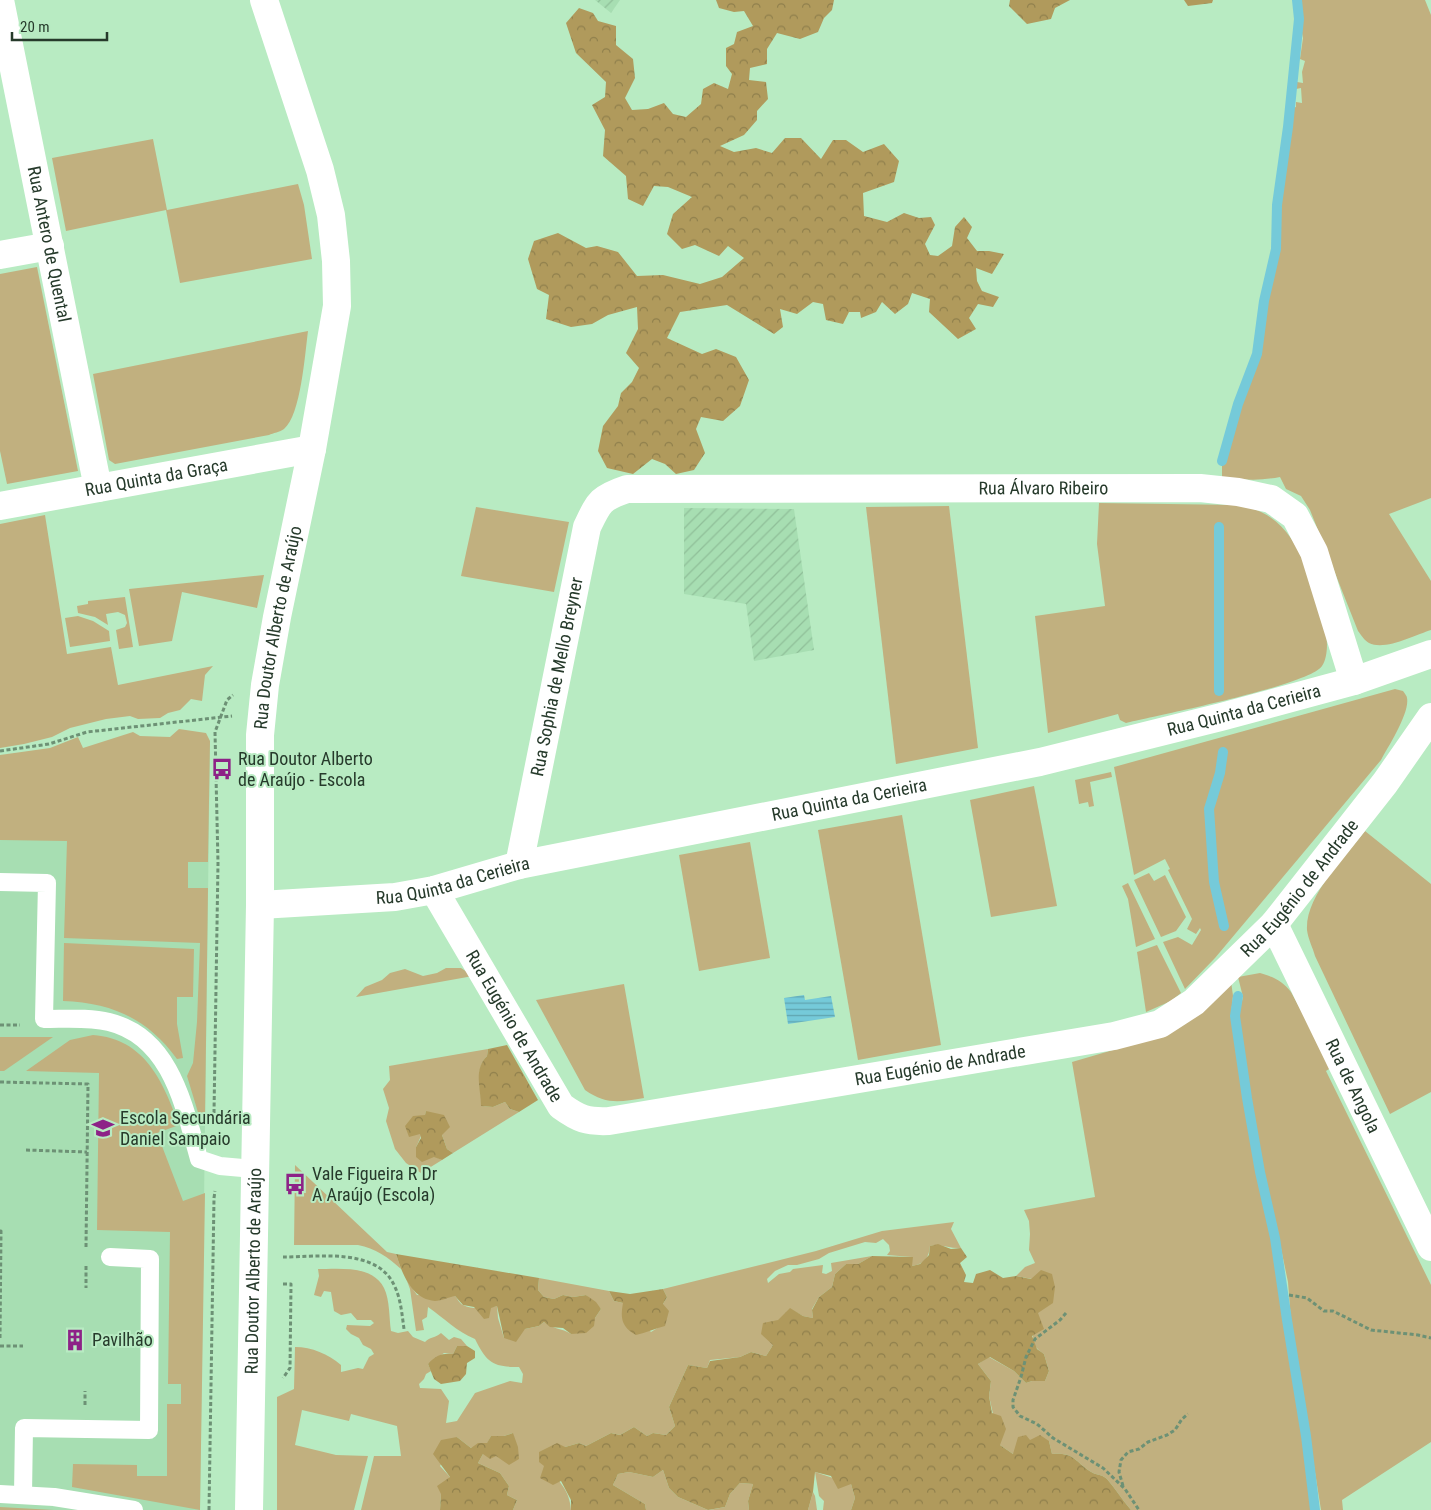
<svg xmlns="http://www.w3.org/2000/svg" width="1431" height="1510" font-family="'Roboto Condensed',sans-serif">
<style>
.built{fill:#a7deb2}
.industrial{fill:url(#industrial-furrows)}
.green{fill:#c1b07f}
.forest{fill:url(#forest-crowns)}
.water{fill:url(#water-rules)}
.lines{fill:none;stroke-linecap:round;stroke-linejoin:round}
.stream{stroke:#75cad9;stroke-width:10}
.path{stroke:#6d9175;stroke-width:3;stroke-dasharray:4 2.5;stroke-linecap:butt}
.service{stroke:#fff;stroke-width:18}
.minor{stroke:#fff;stroke-width:28}
.secondary{stroke:#fff;stroke-width:28}
.labels{text-anchor:middle;stroke-width:4;stroke-linejoin:round;paint-order:stroke}
.street-label{font-size:18px;fill:#263a2b;stroke:#b8ebc2}
.poi-label{font-size:18px;fill:#263a2b;stroke:#b8ebc2;text-anchor:start}
</style>
<defs>
<pattern id="industrial-furrows" width="10" height="10" patternUnits="userSpaceOnUse" patternTransform="scale(1.25)"><rect width="10" height="10" fill="#a7deb2"/><path d="M-1 1l2-2M0 10L10 0M9 11l2-2" fill="none" stroke="#90bf99"/></pattern>
<pattern id="forest-crowns" width="20" height="18" patternUnits="userSpaceOnUse" patternTransform="scale(1.25)"><rect width="20" height="18" fill="#b09a5c"/><path d="M2 6a3 3 0 1 1 6 0M12 15a3 3 0 1 1 6 0" fill="none" stroke="#8f7f4c"/></pattern>
<pattern id="water-rules" width="6" height="5" patternUnits="userSpaceOnUse" patternTransform="scale(1.25)"><rect width="6" height="5" fill="#75cad9"/><path d="M0 2.5h6" fill="none" stroke="#60a5b0"/></pattern>
</defs>
<rect width="100%" height="100%" fill="#b8ebc2"/>
<!-- built -->
<polygon class="built" points="210,741 200,1510 0,1510 0,769"/>
<!-- industrial -->
<g class="industrial">
<polygon points="595,0 620,0 611,13"/>
<polygon points="684,508 794,509 814,650 754,661 746,604 684,594"/>
</g>
<!-- green -->
<g class="green">
<path d="M1297,0H1425L1431,15V498L1389,514L1431,581V630C1415,635 1385,651 1369,643C1365,641 1361,635 1358,631L1310,510L1301,496L1286,489L1280,477C1260,481 1242,480 1222,477V461L1238,404L1257,354L1264,301L1276,249L1277,205L1290,104L1293,108L1296,107V102L1302,103L1301,88L1296,89L1294,87L1297,82L1303,83L1302,72L1305,61L1300,59L1303,38L1299,19Z"/>
<polygon points="153,139 167,210 298,184 304,205 312,259 180,283 166,210 66,231 52,158"/>
<polygon points="37,267 78,471 7,484 0,451 0,274"/>
<path d="M308,331C305,353 301,415 284,429C280,432 273,433 269,435L115,464L109,460L93,374Z"/>
<path d="M1099,503L1237,505C1276,511 1291,534 1307,567C1317,589 1336,645 1322,666C1310,685 1156,716 1126,723L1120,720L1118,714L1048,733L1035,616L1105,606L1097,544Z"/>
<polygon points="949,506 978,748 896,764 866,507"/>
<polygon points="476,507 569,522 554,592 461,576"/>
<polygon points="45,515 67,654 111,647 118,685 213,666 205,675 202,701 191,699 180,710 168,713 160,718 138,719 130,716 106,719 70,728 52,737 24,744 0,748 0,524"/>
<polygon points="264,575 257,608 182,592 172,641 139,646 129,589"/>
<polygon points="125,597 133,647 119,649 116,630 125,627 127,623 125,615 118,612 106,614 108,625 95,617 78,613 77,606 88,604 88,601"/>
<polygon points="78,616 93,621 109,631 110,641 70,647 65,618"/>
<path d="M1395,689L1403,691C1405,694 1407,696 1407,698C1410,713 1388,747 1381,760L1215,958L1185,989L1163,942L1178,937L1192,945L1201,930L1200,928L1196,934L1187,929L1192,919L1168,870L1170,869L1165,859L1134,875L1114,767Z"/>
<polygon points="179,729 206,733 210,741 208,862 188,862 188,888 208,888 205,1119 200,1119 187,1076 193,1063 197,1022 200,943 64,938 67,841 0,840 0,755 50,748 78,737 83,748 133,732 140,736 170,737"/>
<polygon points="1111,772 1112,777 1090,782 1094,806 1089,807 1088,802 1079,804 1075,780"/>
<polygon points="1034,786 1057,906 991,917 970,800"/>
<polygon points="902,815 941,1045 858,1060 818,830"/>
<path d="M1365,831L1431,884V1092L1390,1114L1315,956C1313,948 1308,939 1307,930C1305,896 1345,857 1365,831Z"/>
<polygon points="750,842 770,958 699,971 679,855"/>
<polygon points="1149,873 1154,881 1165,875 1186,917 1176,931 1161,937 1134,880"/>
<polygon points="1128,883 1155,939 1136,947 1128,899 1122,886"/>
<path d="M64,943L194,949L193,997H177V1024L183,1058L177,1059C147,1018 112,1003 63,1001Z"/>
<polygon points="1157,945 1181,993 1171,1001 1146,1012 1137,952"/>
<polygon points="446,968 461,968 473,976 356,997 365,987 382,980 390,973 405,969 423,976 437,973"/>
<path d="M1260,973C1274,977 1282,981 1291,992L1332,1067L1326,1071L1431,1285V1442L1342,1500L1343,1510H1321L1291,1321L1288,1282L1278,1234L1265,1185L1247,1088L1243,1053L1237,1021L1243,997L1238,977Z"/>
<path d="M1231,981L1233,996L1231,1014L1243,1088L1252,1149L1272,1238L1277,1281L1304,1436L1312,1510H1131C1122,1500 1116,1489 1107,1479C1103,1475 1098,1475 1093,1473C1075,1463 1076,1452 1052,1454L1049,1441L1013,1454L1000,1445L989,1396L991,1381L978,1364L989,1357L1014,1371L1026,1383L1032,1381H1045L1049,1371L1044,1354C1022,1339 1039,1329 1038,1311C1036,1300 1034,1290 1032,1279L1016,1276L1025,1267L1035,1263L1029,1250L1030,1234L1029,1221L1024,1210L1095,1197L1072,1062L1120,1048Z"/>
<path d="M624,984L644,1098C620,1102 606,1105 585,1090L536,1000Z"/>
<path d="M93,1035C145,1039 163,1081 179,1125L157,1133L183,1201L205,1193L200,1510L72,1487L73,1464L137,1465V1476H167V1404H181V1384H168L170,1232L97,1230L99,1073L26,1071L70,1040Z"/>
<polygon points="0,1037 53,1037 4,1071 0,1071"/>
<path d="M488,1049L487,1056C474,1070 481,1089 482,1106L493,1107L505,1102L510,1109L519,1112L453,1153L447,1149L442,1135L426,1111C424,1123 422,1137 416,1147L442,1160L421,1173L406,1163L395,1149L386,1121L389,1108L383,1089L390,1080L389,1066Z"/>
<path d="M295,1165L387,1252L396,1254L401,1269C389,1258 375,1248 358,1245H294Z"/>
<path d="M954,1222L951,1229L961,1248C950,1249 941,1243 930,1246C929,1258 924,1264 912,1266V1257L887,1255L890,1251L889,1245L883,1239L876,1243L865,1242L829,1253L819,1259L797,1265H788L775,1271L767,1279L768,1283L779,1274L790,1272L793,1269L823,1265L822,1273L826,1274L832,1271L831,1263L872,1256L858,1264H846L835,1274L832,1287L819,1297L812,1309L813,1318L803,1316L790,1309L773,1345L766,1356L751,1352L740,1357L710,1360L707,1368L688,1365L669,1407L675,1426L666,1435L653,1433L647,1436L634,1427L620,1435L611,1433L586,1446L579,1443L565,1447L544,1466C558,1479 570,1490 571,1510H513L517,1500L507,1495L509,1486L500,1473L478,1463L483,1454L513,1433L504,1436H491L487,1444L471,1448L457,1437L440,1466L450,1477L441,1494L440,1510H361L374,1456H401L397,1426L351,1414L349,1421L302,1410L295,1445L336,1455L368,1456L354,1510H277V1397L294,1389L295,1347C312,1347 328,1354 341,1365V1372L358,1368L363,1369L369,1357L374,1354L371,1349L363,1345L359,1338L351,1334L346,1329L347,1325L370,1326L374,1323L371,1320H357L351,1313L341,1315L334,1311L331,1292L324,1291L321,1297L314,1295L319,1276L318,1269C339,1269 373,1265 384,1288C390,1300 389,1318 391,1331L398,1333L408,1331L413,1337L425,1342C429,1337 436,1338 441,1333L449,1340L454,1337L461,1339L467,1346H457L453,1354L444,1353L428,1364L431,1371L426,1374L424,1379L419,1384L420,1388L441,1389L449,1401L446,1423L457,1421L475,1393L510,1381L522,1383L523,1374L519,1367C493,1367 487,1363 475,1339C457,1332 444,1318 428,1307L427,1317L422,1320L424,1330L416,1331L410,1289L407,1281L417,1295L455,1296C457,1298 460,1304 463,1305C472,1310 489,1308 497,1306L498,1318L504,1338L525,1329L539,1326L544,1322C552,1329 562,1328 571,1334L595,1318L601,1309L586,1295L573,1297L563,1295L554,1299L544,1297L538,1290L539,1278L609,1291L614,1301L623,1303L651,1332L659,1327L663,1304L667,1297L663,1289L816,1251L882,1231Z"/>
<polygon points="663,1470 669,1488 678,1497 708,1510 646,1510 645,1504 613,1485 618,1474 629,1472 653,1477"/>
<polygon points="815,1472 851,1484 855,1498 851,1510 823,1510 824,1501 819,1496"/>
<polygon points="740,1483 753,1484 748,1501 749,1510 709,1510 725,1507 730,1494"/>
<polygon points="813,1492 815,1496 817,1510 808,1510"/>
<polygon points="0,1507 54,1510 0,1510"/>
</g>
<!-- forest -->
<g class="forest">
<polygon points="716,0 834,0 832,10 824,18 818,32 800,39 777,33 767,49 767,64 750,68 749,80 766,82 768,99 757,111 757,120 744,135 720,146 734,152 756,148 772,153 785,138 801,138 821,159 833,140 846,140 863,152 884,144 899,161 894,182 863,193 864,216 887,222 904,213 919,218 931,217 935,225 925,244 930,255 938,256 952,246 955,227 964,217 972,227 967,238 977,251 989,251 1004,254 992,274 976,268 977,281 982,291 999,297 993,307 978,304 969,318 976,329 958,339 929,312 930,299 912,293 908,304 895,314 882,302 876,312 861,318 860,312 849,312 843,324 826,320 823,304 813,302 797,314 780,309 783,327 774,334 727,305 680,312 667,338 702,354 716,349 736,357 749,380 740,406 723,421 701,417 696,429 705,453 694,470 676,474 665,464 652,459 633,474 607,468 598,451 603,426 618,406 621,393 632,382 639,368 626,353 638,329 637,307 608,315 592,324 571,327 546,319 549,295 537,289 528,259 534,241 558,233 586,248 597,246 618,252 637,276 663,275 700,284 722,277 744,258 728,246 719,256 695,245 682,249 667,234 673,214 692,197 668,187 654,186 643,206 628,199 626,176 603,156 605,130 592,105 605,97 606,82 576,53 566,23 579,8 593,13 598,21 616,26 616,45 633,59 635,78 625,98 632,110 648,109 664,103 673,114 686,117 701,104 703,89 714,83 728,89 732,74 726,66 726,48 734,44 737,32 753,26 744,11 734,12 719,8"/>
<polygon points="1010,0 1070,0 1055,8 1051,19 1027,24 1009,6"/>
<polygon points="1184,0 1213,0 1212,3 1188,6"/>
<path d="M507,1045L538,1100L519,1112L510,1109L505,1102L493,1107L481,1106C481,1089 473,1070 487,1056L488,1049Z"/>
<polygon points="426,1111 444,1115 450,1127 442,1135 447,1149 453,1153 442,1160 434,1157 422,1162 416,1157 416,1147 421,1138 420,1134 409,1137 405,1126 413,1116 425,1115"/>
<path d="M938,1244L951,1249L961,1248L967,1257L960,1263L966,1275L964,1282L973,1283L976,1274L990,1270L1003,1278L1016,1276L1031,1279L1041,1270L1052,1274L1055,1287L1053,1303L1038,1313L1044,1329L1032,1336L1037,1349L1044,1354L1049,1371L1045,1381H1032L1026,1383L1014,1371L990,1357L978,1364L991,1381L989,1396L992,1413L1001,1416L1006,1429L1000,1445L1013,1454L1018,1437L1026,1435L1030,1440L1040,1435L1049,1441L1052,1454C1076,1452 1075,1463 1093,1473C1098,1475 1103,1475 1107,1479C1116,1489 1122,1500 1131,1510H851L855,1498L851,1484L838,1489L831,1476L815,1472L813,1492L808,1510H749L748,1501L753,1484L740,1483L730,1494L725,1507L708,1510L678,1497L669,1488L663,1470L653,1477L629,1472L618,1474L613,1485L645,1504L646,1510H571V1500L561,1481L553,1485L540,1478L544,1466L539,1462V1452L557,1443L565,1447L579,1443L586,1446L611,1433L620,1435L634,1427L647,1436L653,1433L666,1435L675,1426L669,1407L688,1365L707,1368L710,1361L740,1357L751,1352L766,1356L773,1345L761,1334L763,1323L778,1320L790,1308L803,1316L813,1318L812,1310L819,1297L832,1287L835,1274L846,1264H858L872,1256L913,1257L912,1266L920,1264L929,1255L930,1246Z"/>
<path d="M396,1254L539,1278L538,1290L544,1297L554,1299L563,1295L573,1297L586,1295L596,1302L601,1309L595,1318L594,1326L586,1333L571,1334L563,1328L550,1327L544,1322L539,1326L525,1329L516,1342L504,1338L497,1306L491,1308L489,1318L484,1319L474,1307L463,1305L455,1296C449,1297 441,1301 435,1301C411,1299 402,1273 396,1254Z"/>
<path d="M663,1289L667,1297L663,1304L669,1311L665,1326C656,1328 646,1333 636,1335C622,1327 620,1319 623,1303L614,1301L609,1291L630,1294Z"/>
<path d="M457,1346H467L475,1351V1358L467,1363L466,1374L460,1381L441,1384L434,1379L428,1364C436,1355 442,1353 453,1354Z"/>
<polygon points="513,1433 518,1447 519,1459 509,1465 496,1456 490,1459 483,1454 478,1463 500,1473 509,1486 507,1495 517,1500 513,1510 440,1510 441,1494 437,1486 450,1477 433,1454 441,1440 457,1437 471,1448 478,1443 487,1443 491,1436 504,1436"/>
</g>
<!-- water -->
<polygon class="water" points="804,995 805,1000 831,996 835,1017 788,1024 784,998"/>
<g class="lines">
<!-- stream -->
<g class="stream">
<polyline points="1222,461 1238,404 1257,354 1264,301 1276,249 1277,205 1288,127 1299,19 1297,0"/>
<polyline points="1219,691 1219,527"/>
<polyline points="1223,752 1220,773 1209,809 1214,882 1224,926"/>
<polyline points="1238,996 1235,1016 1247,1098 1260,1172 1275,1238 1287,1320 1306,1436 1315,1510"/>
</g>
<!-- path -->
<g class="path">
<polyline points="0,751 49,744 87,732 232,716"/>
<polyline points="0,1025 20,1025"/>
<polyline points="0,1082 88,1084 86,1247"/>
<polyline points="214,1113 218,863 215,732 227,700 233,695"/>
<polyline points="26,1150 87,1152"/>
<polyline points="0,1231 1,1231 0,1339"/>
<path d="M283,1257C319,1257 378,1247 395,1287C401,1300 402,1315 404,1329"/>
<polyline points="86,1266 86,1288"/>
<polyline points="283,1284 291,1284 290,1368 283,1378"/>
<polyline points="1289,1295 1307,1298 1324,1311 1333,1311 1371,1330 1418,1335 1431,1338"/>
<polyline points="1066,1313 1060,1320 1035,1339 1026,1357 1021,1377 1013,1400 1013,1407 1020,1416 1037,1424 1053,1438 1103,1468 1125,1489 1139,1510"/>
<polyline points="0,1346 23,1346"/>
<polyline points="85,1405 85,1391"/>
<polyline points="1123,1486 1119,1472 1121,1460 1128,1452 1139,1449 1148,1442 1167,1435 1175,1430 1182,1419 1188,1414"/>
<polyline points="209,1510 214,1198 215,1191"/>
</g>
<!-- service -->
<g class="service">
<path d="M0,882L47,883L44,1019C66,1019 89,1017 109,1022C171,1037 184,1106 199,1159L220,1166L254,1169"/>
<polyline points="0,1494 54,1497 134,1510"/>
<polyline points="23,1495 24,1428 149,1430 150,1259 110,1257"/>
</g>
<!-- minor -->
<g class="minor">
<path id="s1" d="M0,0L98,488"/>
<polyline points="0,255 50,246"/>
<path id="s2" d="M0,506L312,449"/>
<path id="s3" d="M519,865L587,527C599,502 600,498 627,489L1200,488L1238,492L1271,499L1295,516L1314,552L1354,681"/>
<path id="s4" d="M434,890L561,1106C579,1119 587,1122 609,1121L1114,1036L1160,1024L1194,1002L1274,924L1385,783L1431,717"/>
<path id="s5" d="M260,905L395,897L434,890L519,865L1040,762L1221,717L1354,681L1431,654"/>
<path id="s6" d="M1274,924L1431,1247"/>
</g>
<!-- secondary -->
<path class="secondary" id="s7" d="M249,1510L260,905V735L265,685L277,617L312,449L337,306L336,261L331,215L320,170L264,0"/>
</g>
<!-- icons -->
<defs>
<g id="bus-bare" transform="scale(1.725)"><path d="M-5-6H5V4H4V6H2V4H-2V6H-4V4H-5ZM-3.5-4V0h7V-4ZM-3.5 1.2v1.5H-2V1.2ZM2 1.2v1.5H3.5V1.2Z" fill="#8d2287" stroke="#b8ebc2" stroke-width="2.5" paint-order="stroke"/></g>
<g id="school-bare" transform="scale(1.725)"><path d="M0-5L7-2L0 1L-7-2ZM-4 1L0 2.5L4 1V4Q0 6-4 4Z" fill="#8d2287" stroke="#b8ebc2" stroke-width="2.5" paint-order="stroke"/></g>
<g id="building-bare" transform="scale(1.725)"><path d="M-4-6H4V6H1V3H-1V6H-4ZM-2.5-4.3h1.7v1.8h-1.7ZM.8-4.3h1.7v1.8H.8ZM-2.5-1h1.7V.8h-1.7ZM.8-1h1.7V.8H.8Z" fill="#8d2287" stroke="#b8ebc2" stroke-width="2.5" paint-order="stroke"/></g>
</defs>
<g fill-rule="evenodd">
<use href="#bus-bare" x="222" y="769"/>
<use href="#school-bare" x="103" y="1128"/>
<use href="#bus-bare" x="295" y="1184"/>
<use href="#building-bare" x="75" y="1340"/>
</g>
<g class="labels">
<!-- street labels -->
<g class="street-label">
<text dy="6" stroke="none"><textPath href="#s1" startOffset="249">Rua Antero de Quental</textPath></text>
<text dy="6" stroke="none"><textPath href="#s2" startOffset="159">Rua Quinta da Graça</textPath></text>
<text dy="6" stroke="none"><textPath href="#s3" startOffset="819">Rua Álvaro Ribeiro</textPath></text>
<text dy="6" stroke="none"><textPath href="#s7" startOffset="884">Rua Doutor Alberto de Araújo</textPath></text>
<text dy="6" stroke="none"><textPath href="#s3" startOffset="192">Rua Sophia de Mello Breyner</textPath></text>
<text dy="6" stroke="none"><textPath href="#s5" startOffset="1005">Rua Quinta da Cerieira</textPath></text>
<text dy="6" stroke="none"><textPath href="#s5" startOffset="600">Rua Quinta da Cerieira</textPath></text>
<text dy="6" stroke="none"><textPath href="#s5" startOffset="195">Rua Quinta da Cerieira</textPath></text>
<text dy="6" stroke="none"><textPath href="#s4" startOffset="1058">Rua Eugénio de Andrade</textPath></text>
<text dy="6" stroke="none"><textPath href="#s4" startOffset="158">Rua Eugénio de Andrade</textPath></text>
<text dy="6" stroke="none"><textPath href="#s4" startOffset="638">Rua Eugénio de Andrade</textPath></text>
<text dy="6" stroke="none"><textPath href="#s6" startOffset="180">Rua de Angola</textPath></text>
<text dy="6" stroke="none"><textPath href="#s7" startOffset="239">Rua Doutor Alberto de Araújo</textPath></text>
</g>
<!-- poi labels -->
<g class="poi-label">
<text x="238" y="765">Rua Doutor Alberto<tspan x="238" dy="21">de Araújo - Escola</tspan></text>
<text x="120" y="1124">Escola Secundária<tspan x="120" dy="21">Daniel Sampaio</tspan></text>
<text x="312" y="1180">Vale Figueira R Dr<tspan x="312" dy="21">A Araújo (Escola)</tspan></text>
<text x="92" y="1346">Pavilhão</text>
</g>
</g>
<!-- scale -->
<path d="M12 32v8h95v-8" fill="none" stroke="#263a2b" stroke-width="2.5"/>
<text x="20" y="32" font-size="15" fill="#263a2b" stroke="#b8ebc2" stroke-width="4" paint-order="stroke">20 m</text>
</svg>
